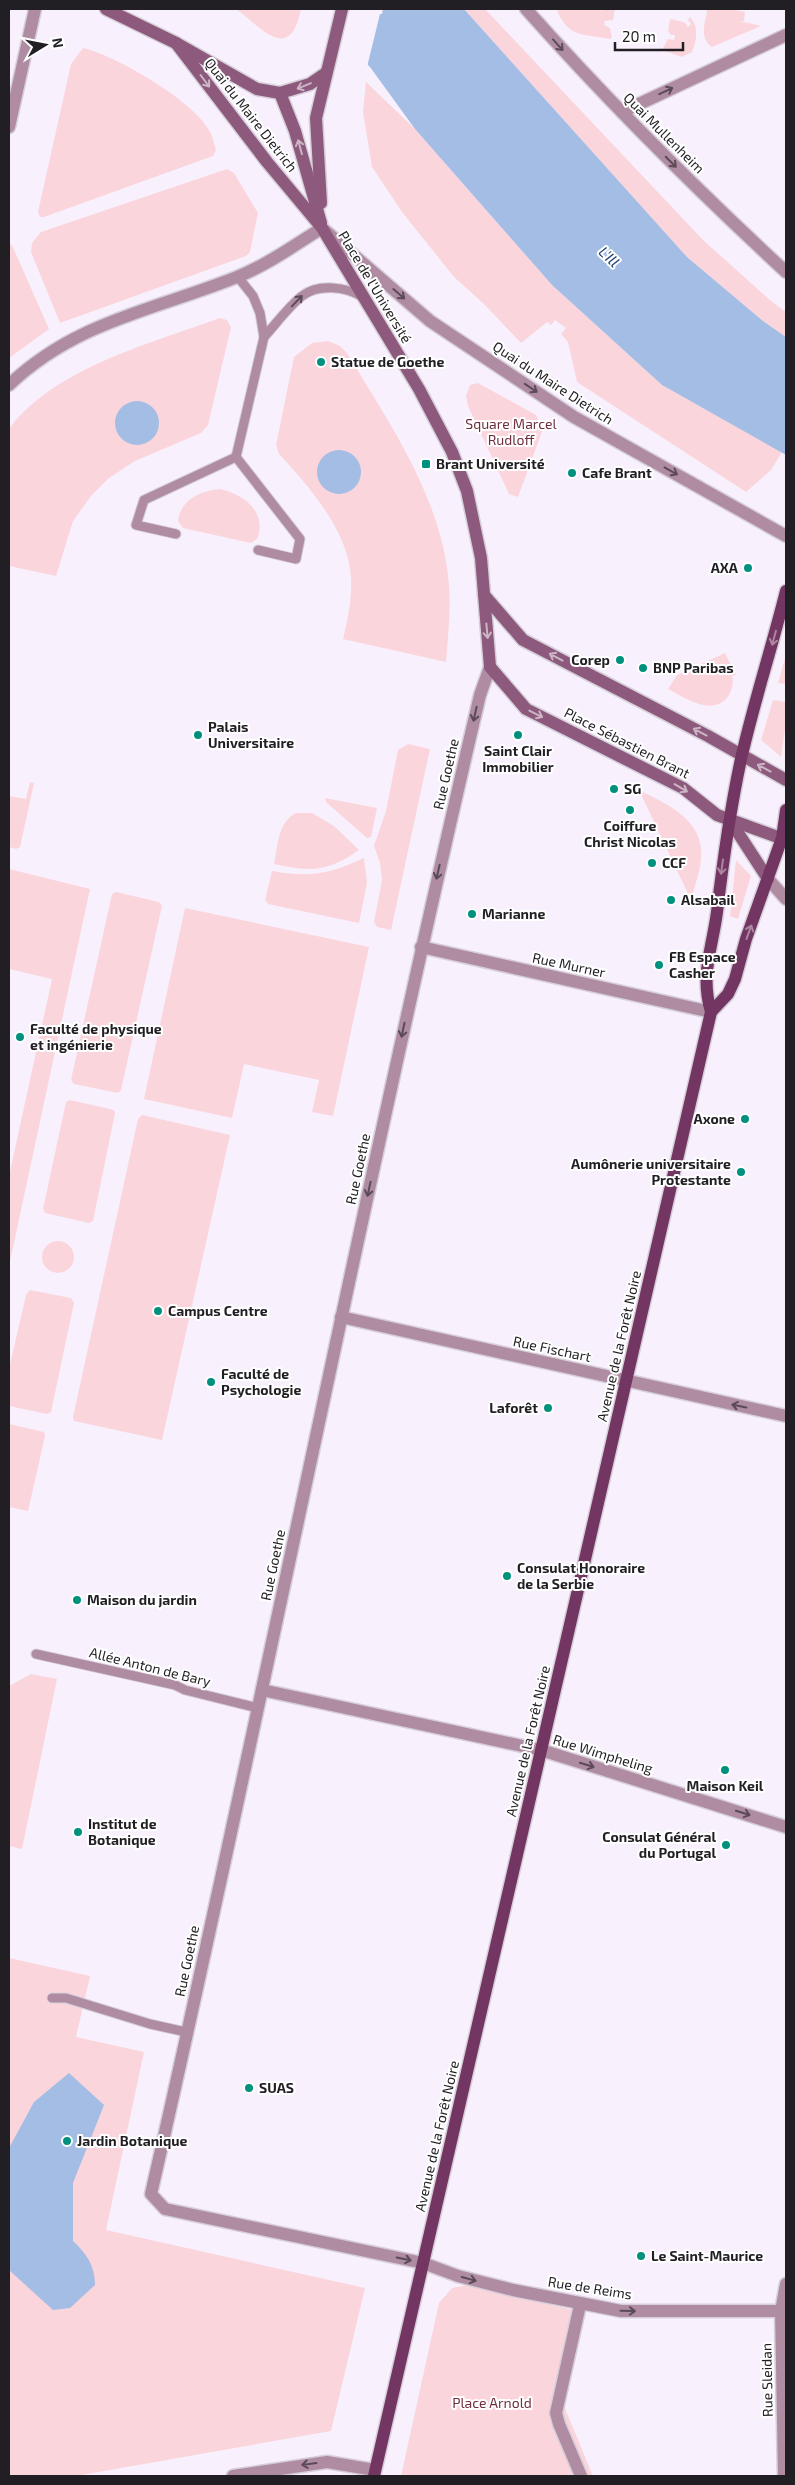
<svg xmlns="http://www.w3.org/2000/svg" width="795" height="2485" font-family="'Exo 2',sans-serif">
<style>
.green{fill:#fbd5dc}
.water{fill:#a4bde4}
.pier{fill:#f8f1fd}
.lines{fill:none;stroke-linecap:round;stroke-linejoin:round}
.lane-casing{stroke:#d6cfda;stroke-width:11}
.street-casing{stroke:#d6cfda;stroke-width:15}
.secondary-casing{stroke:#d6cfda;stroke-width:15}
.primary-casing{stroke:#d6cfda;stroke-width:15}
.lane{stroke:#b08ca3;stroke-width:9}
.street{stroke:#b08ca3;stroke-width:12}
.secondary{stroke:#8d5a7d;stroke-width:12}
.primary{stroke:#733561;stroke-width:12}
.oneway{stroke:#5a4b56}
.oneway2{stroke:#ccb5c4}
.oneway3{stroke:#ab86a0}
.poi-dot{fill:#00917e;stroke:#fff;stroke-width:2}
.labels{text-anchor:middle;stroke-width:4;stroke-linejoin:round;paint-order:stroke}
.street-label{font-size:14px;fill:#211f23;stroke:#fff}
.poi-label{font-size:14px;font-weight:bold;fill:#211f23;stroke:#fff;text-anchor:start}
.park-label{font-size:14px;fill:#6f2f3f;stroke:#fff}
.water-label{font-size:15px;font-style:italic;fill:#234274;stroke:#fff}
</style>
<rect width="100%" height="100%" fill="#f8f1fd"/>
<!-- green -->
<g class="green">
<path d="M236,9H301C290,65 261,27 236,9Z"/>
<polygon points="464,9 485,9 703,240 771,301 786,312 786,337 763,321 687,257"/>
<path d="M561,9H598L602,11L603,9H615L613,20L605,21L604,25L610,28L612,37L610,39C584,34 569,38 557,11Z"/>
<path d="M706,9H730L745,12L744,21H740L761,26L712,47C699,38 705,23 707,12Z"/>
<path d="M690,17C699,27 697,39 692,52L682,57L662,50L668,39L674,40L675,35H671L668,31L670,19L684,22L688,27L691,24L688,20Z"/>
<path d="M83,48C115,55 196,102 210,132C213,137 214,144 216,150L213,156L44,217H40L38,212L71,64Z"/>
<polygon points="366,82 415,129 552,285 662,385 782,452 771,470 746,492 577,382 568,342 561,334 566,328 555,320 551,325 547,322 521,343 485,305 454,277 402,212 372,167 363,112"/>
<polygon points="227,169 234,173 258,213 250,252 246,256 60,323 31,252 32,243 41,232"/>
<polygon points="9,245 12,245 49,329 9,358"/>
<path d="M220,318L227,320L231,327L208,425L201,433L135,461L109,478L91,496L73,521L56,576L9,566V429C54,368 152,343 220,318Z"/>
<path d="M328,341L340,346L347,353C391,426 442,498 449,585C451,610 448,636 446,662L343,639C348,619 352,599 351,578C349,532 309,486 279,454L276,445L294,357L312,343Z"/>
<polygon points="478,383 536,415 543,429 518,497 509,494 468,406 466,396 470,385"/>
<path d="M220,489C243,494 268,512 257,539L251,543L183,528L178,521C181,499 200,491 220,489Z"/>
<path d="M725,653L736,675L732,676C734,683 732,689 729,695C714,718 685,698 668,689L677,675Z"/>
<polygon points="786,655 786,684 778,683"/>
<polygon points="773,700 786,702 786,723 781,757 761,740"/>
<polygon points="408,744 430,749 391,930 377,927 374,922 382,880 380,863 374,846 386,811 398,750"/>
<polygon points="30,782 34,783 20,847 16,849 9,847 9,796 26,799"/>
<path d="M639,790C667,804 705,820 701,859C700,873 694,887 691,900Z"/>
<polygon points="325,798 377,808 371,837 367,838 326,802"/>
<path d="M296,813H312L334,826L359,850C328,872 310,872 274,864C278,845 278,822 296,813Z"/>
<path d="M364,858L367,883L359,923L268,904L265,900L272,871C311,878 329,874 364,858Z"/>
<polygon points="736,860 751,876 738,919 730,916"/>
<polygon points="9,869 90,889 9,1266 9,1176 52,979 9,969"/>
<polygon points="116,892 159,902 162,906 121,1090 118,1093 74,1084 71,1080 112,894"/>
<polygon points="185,908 369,947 333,1116 312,1112 319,1080 244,1064 232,1118 144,1099"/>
<polygon points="70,1100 114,1110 115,1113 93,1221 89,1223 45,1213 43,1209 66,1102"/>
<polygon points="142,1115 230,1135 162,1440 74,1421 73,1417 138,1119"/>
<circle cx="58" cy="1257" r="16"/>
<polygon points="30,1290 71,1298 74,1303 51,1412 47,1414 9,1406 9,1369 26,1295"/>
<polygon points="9,1424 44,1432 45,1436 28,1511 9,1507"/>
<polygon points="31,1674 57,1679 22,1849 9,1846 9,1686"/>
<polygon points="9,1958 90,1976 76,2037 144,2052 106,2230 365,2288 331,2431 76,2476 9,2476"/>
<polygon points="468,2285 586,2313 564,2406 593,2476 401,2476 439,2303 452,2288"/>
</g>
<!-- water -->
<g class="water">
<polygon points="311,9 464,9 687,257 763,321 786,337 786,455 662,385 552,285 415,129 370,67"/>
<circle cx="137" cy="423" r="22"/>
<circle cx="339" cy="472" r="22"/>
<path d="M69,2073L104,2105L73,2183V2241C87,2254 95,2266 95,2285L70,2308L53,2310L9,2270V2148L34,2102Z"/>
</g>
<!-- pier -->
<polygon class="pier" points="309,9 383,9 382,14 380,14 367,67"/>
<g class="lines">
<!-- lane casing -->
<g class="lane-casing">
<g id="lane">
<polyline points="238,277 253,296 260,313 264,337 236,457 300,539 296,559 258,550"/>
<path d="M264,337C276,324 288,307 302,296C319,283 346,287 363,297"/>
<polyline points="176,534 136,525 144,500 236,457"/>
<polyline points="36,1654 175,1685 185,1690 258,1708"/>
<polyline points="52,1998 66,1998 150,2024 186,2032"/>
</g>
</g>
<!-- street casing -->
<g class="street-casing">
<g id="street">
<path d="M526,9C608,101 695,188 786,272"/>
<polyline points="622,112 786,35"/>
<polyline points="9,127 35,9"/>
<path d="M9,385C76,321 155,310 237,277C267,265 295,245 322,228L430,321L574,417L786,536"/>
<path d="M490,667L480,695C363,1193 265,1695 151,2194L165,2209L423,2263L458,2276L513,2290L621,2311H786"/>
<polyline points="768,879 786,899"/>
<polyline points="421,947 711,1012"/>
<polyline points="341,1317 786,1416"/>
<polyline points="262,1690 541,1750 786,1827"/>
<polyline points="580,2305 556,2413 559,2424 581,2476"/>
<polyline points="233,2476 327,2462 375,2470"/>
<polyline points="784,2476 781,2311 786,2284"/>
</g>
</g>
<!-- secondary casing -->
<g class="secondary-casing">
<g id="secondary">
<polyline points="106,9 176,43 257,89 280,93 295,131 321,223"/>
<polyline points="176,43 267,162 322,228 419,389 452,452 467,491 481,558 490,667 526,709 683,788 717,815 786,840"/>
<polyline points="280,93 310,84 326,73"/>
<polyline points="321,203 316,118 342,9"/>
<polyline points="484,595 523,640 708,736 786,780"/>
<polyline points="729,819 768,879"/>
</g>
</g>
<!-- primary casing -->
<g class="primary-casing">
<g id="primary">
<polyline points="711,1012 728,994 735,979 746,939 782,838 786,810"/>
<path d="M374,2476L711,1012C700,974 712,950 717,912C723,861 730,810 741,759C754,702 772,647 786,591"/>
</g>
</g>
<!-- lane -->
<use href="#lane" class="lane"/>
<!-- street -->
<use href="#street" class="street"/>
<!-- secondary -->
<use href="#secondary" class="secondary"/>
<!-- primary -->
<use href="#primary" class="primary"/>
</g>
<!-- one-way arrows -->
<defs><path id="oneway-shaft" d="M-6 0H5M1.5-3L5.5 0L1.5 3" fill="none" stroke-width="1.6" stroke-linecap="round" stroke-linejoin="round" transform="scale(1.25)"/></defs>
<g class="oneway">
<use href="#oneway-shaft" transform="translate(558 45) rotate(48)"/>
<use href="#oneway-shaft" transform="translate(666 91) rotate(-25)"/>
<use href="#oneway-shaft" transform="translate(671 162) rotate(45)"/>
<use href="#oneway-shaft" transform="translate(399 294) rotate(41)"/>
<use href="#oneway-shaft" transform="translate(297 301) rotate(-46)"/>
<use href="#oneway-shaft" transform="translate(531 388) rotate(34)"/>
<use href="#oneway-shaft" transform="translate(671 471) rotate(29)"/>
<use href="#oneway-shaft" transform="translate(475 714) rotate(103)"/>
<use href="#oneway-shaft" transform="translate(438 872) rotate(103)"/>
<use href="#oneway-shaft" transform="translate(403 1030) rotate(102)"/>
<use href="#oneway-shaft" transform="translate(369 1189) rotate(102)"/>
<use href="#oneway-shaft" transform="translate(739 1406) rotate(-168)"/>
<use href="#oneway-shaft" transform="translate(587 1765) rotate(17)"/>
<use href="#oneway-shaft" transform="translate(743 1813) rotate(17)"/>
<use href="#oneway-shaft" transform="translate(404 2259) rotate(12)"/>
<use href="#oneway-shaft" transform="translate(469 2279) rotate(15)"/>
<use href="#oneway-shaft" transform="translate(628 2311) rotate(1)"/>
<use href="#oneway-shaft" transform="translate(309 2464) rotate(172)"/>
</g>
<g class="oneway2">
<use href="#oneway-shaft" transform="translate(205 81) rotate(53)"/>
<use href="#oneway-shaft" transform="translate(304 86) rotate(158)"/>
<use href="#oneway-shaft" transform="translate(300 147) rotate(-105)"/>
<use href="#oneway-shaft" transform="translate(487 631) rotate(85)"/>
<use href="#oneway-shaft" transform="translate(556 657) rotate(-152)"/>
<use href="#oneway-shaft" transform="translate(536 714) rotate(27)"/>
<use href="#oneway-shaft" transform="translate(700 732) rotate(-152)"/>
<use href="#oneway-shaft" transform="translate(764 768) rotate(-152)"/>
<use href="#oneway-shaft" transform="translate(681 788) rotate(31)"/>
</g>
<g class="oneway3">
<use href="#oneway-shaft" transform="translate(774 638) rotate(105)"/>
<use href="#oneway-shaft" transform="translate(722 867) rotate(98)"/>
<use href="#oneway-shaft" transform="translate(749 932) rotate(-70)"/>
</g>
<!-- markers -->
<g class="poi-dot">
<circle cx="321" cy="362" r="5"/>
<rect x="421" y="459" width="10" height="10" rx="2.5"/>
<circle cx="572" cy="473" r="5"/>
<circle cx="748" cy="568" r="5"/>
<circle cx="620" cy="660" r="5"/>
<circle cx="643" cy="668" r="5"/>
<circle cx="198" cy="735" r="5"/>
<circle cx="518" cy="735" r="5"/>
<circle cx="614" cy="789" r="5"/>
<circle cx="630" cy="810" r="5"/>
<circle cx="652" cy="863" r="5"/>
<circle cx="671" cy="900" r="5"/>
<circle cx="472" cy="914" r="5"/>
<circle cx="659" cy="965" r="5"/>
<circle cx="20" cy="1037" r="5"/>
<circle cx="745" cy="1119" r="5"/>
<circle cx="741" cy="1172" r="5"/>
<circle cx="158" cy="1311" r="5"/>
<circle cx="211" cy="1382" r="5"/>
<circle cx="548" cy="1408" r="5"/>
<circle cx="507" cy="1576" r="5"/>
<circle cx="77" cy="1600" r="5"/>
<circle cx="725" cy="1770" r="5"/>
<circle cx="78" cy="1832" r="5"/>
<circle cx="726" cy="1845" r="5"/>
<circle cx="249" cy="2088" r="5"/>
<circle cx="67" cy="2141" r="5"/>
<circle cx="641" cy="2256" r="5"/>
</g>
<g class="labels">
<!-- street labels -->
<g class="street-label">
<text transform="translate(251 115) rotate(52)" y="5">Quai du Maire Dietrich</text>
<text transform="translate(664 133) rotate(45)" y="5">Quai Mullenheim</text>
<text transform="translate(375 287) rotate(59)" y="5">Place de l'Université</text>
<text transform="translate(553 383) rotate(33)" y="5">Quai du Maire Dietrich</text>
<text transform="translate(627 743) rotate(27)" y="5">Place Sébastien Brant</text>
<text transform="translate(446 774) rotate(-77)" y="5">Rue Goethe</text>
<text transform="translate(569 965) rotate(12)" y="5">Rue Murner</text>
<text transform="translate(358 1169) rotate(-78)" y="5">Rue Goethe</text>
<text transform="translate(619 1346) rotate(-77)" y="5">Avenue de la Forêt Noire</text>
<text transform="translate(552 1349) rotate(12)" y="5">Rue Fischart</text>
<text transform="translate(273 1565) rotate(-78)" y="5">Rue Goethe</text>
<text transform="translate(150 1667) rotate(14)" y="5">Allée Anton de Bary</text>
<text transform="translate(528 1741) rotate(-77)" y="5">Avenue de la Forêt Noire</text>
<text transform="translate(603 1754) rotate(17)" y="5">Rue Wimpheling</text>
<text transform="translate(187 1961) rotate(-78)" y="5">Rue Goethe</text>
<text transform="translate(437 2136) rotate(-77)" y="5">Avenue de la Forêt Noire</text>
<text transform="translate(590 2288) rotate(9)" y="5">Rue de Reims</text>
<text transform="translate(767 2380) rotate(-91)" y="5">Rue Sleidan</text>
</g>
<!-- poi labels -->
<g class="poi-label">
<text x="331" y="367">Statue de Goethe</text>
<text x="436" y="469">Brant Université</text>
<text x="582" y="478">Cafe Brant</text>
<text x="738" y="573" text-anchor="end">AXA</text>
<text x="610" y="665" text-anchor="end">Corep</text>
<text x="653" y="673">BNP Paribas</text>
<text x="208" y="732">Palais<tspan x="208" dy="16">Universitaire</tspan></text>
<text x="518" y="756" text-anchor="middle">Saint Clair<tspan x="518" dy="16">Immobilier</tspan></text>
<text x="624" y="794">SG</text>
<text x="630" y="831" text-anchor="middle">Coiffure<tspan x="630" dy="16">Christ Nicolas</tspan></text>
<text x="662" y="868">CCF</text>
<text x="681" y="905">Alsabail</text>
<text x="482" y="919">Marianne</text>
<text x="669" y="962">FB Espace<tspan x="669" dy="16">Casher</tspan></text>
<text x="30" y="1034">Faculté de physique<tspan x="30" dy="16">et ingénierie</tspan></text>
<text x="735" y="1124" text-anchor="end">Axone</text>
<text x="731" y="1169" text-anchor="end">Aumônerie universitaire<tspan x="731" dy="16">Protestante</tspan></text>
<text x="168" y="1316">Campus Centre</text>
<text x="221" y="1379">Faculté de<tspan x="221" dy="16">Psychologie</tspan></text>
<text x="538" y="1413" text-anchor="end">Laforêt</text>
<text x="517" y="1573">Consulat Honoraire<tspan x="517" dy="16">de la Serbie</tspan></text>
<text x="87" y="1605">Maison du jardin</text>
<text x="725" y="1791" text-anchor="middle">Maison Keil</text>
<text x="88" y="1829">Institut de<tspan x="88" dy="16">Botanique</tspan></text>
<text x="716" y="1842" text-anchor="end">Consulat Général<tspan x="716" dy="16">du Portugal</tspan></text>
<text x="259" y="2093">SUAS</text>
<text x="77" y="2146">Jardin Botanique</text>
<text x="651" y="2261">Le Saint-Maurice</text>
</g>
<!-- park labels -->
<g class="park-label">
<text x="511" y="429">Square Marcel<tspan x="511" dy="16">Rudloff</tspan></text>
<text x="492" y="2408">Place Arnold</text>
</g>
<!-- water labels -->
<g class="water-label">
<text transform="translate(609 257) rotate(44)" y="5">L'Ill</text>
</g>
</g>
<!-- border -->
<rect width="795" height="2485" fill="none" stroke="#211f23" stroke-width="20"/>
<!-- north arrow -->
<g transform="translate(45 45) rotate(80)" stroke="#ffffff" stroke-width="4" paint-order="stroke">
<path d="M0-4L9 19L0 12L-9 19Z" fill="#211f23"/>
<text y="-8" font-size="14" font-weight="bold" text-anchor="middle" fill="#211f23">N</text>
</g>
<!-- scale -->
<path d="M615 42v8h68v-8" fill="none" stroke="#211f23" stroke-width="2.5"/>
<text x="622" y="42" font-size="15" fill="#211f23" stroke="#ffffff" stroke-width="4" paint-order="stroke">20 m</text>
</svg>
